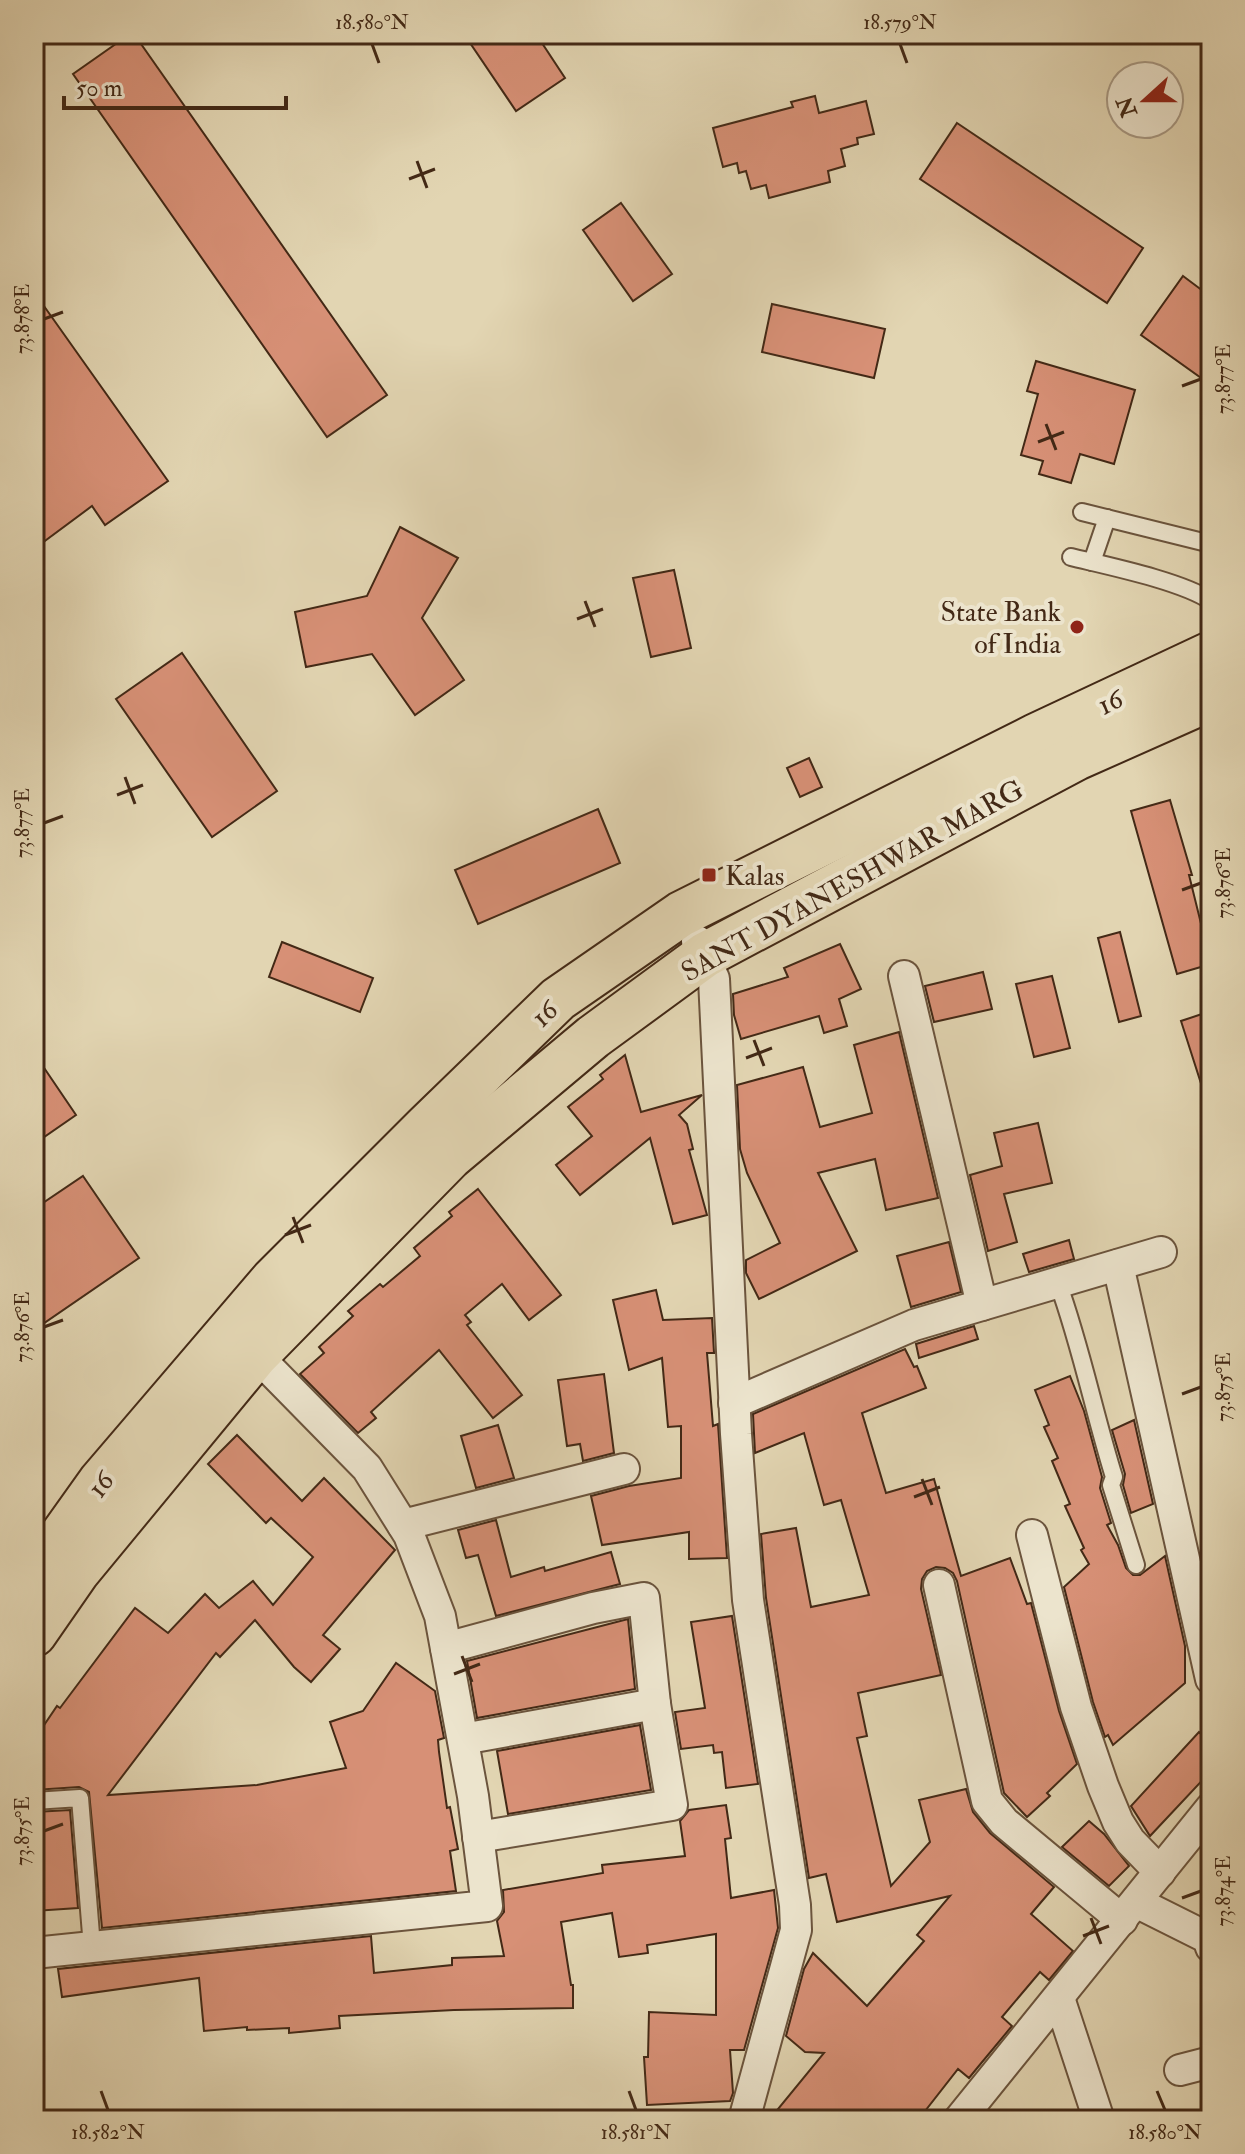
<svg xmlns="http://www.w3.org/2000/svg" width="1245" height="2154" font-family="'IM FELL Double Pica',serif">
<style>
.building{fill:#d79076;stroke:#432916;stroke-width:2}
.lines{fill:none;stroke-linecap:round;stroke-linejoin:round}
.service-casing{stroke:#6b543d;stroke-width:20}
.minor-casing{stroke:#6b543d;stroke-width:34}
.primary-casing{stroke:#432916;stroke-width:48}
.service{stroke:#ece4cd;stroke-width:16}
.minor{stroke:#ece4cd;stroke-width:30}
.primary{stroke:#e2d5b2;stroke-width:44}
.ticks{fill:none;stroke:#432916;stroke-width:3}
.poi-dot{fill:#8f2418;stroke:#ece4cd;stroke-width:3}
.labels{text-anchor:middle;stroke-width:8;stroke-linejoin:round;paint-order:stroke}
.poi-label{font-size:28px;fill:#432916;stroke:#ece4cd;text-anchor:end}
.street-label{font-size:28px;fill:#432916;stroke:#ece4cd}
.neatline{fill:none;stroke:#432916;stroke-width:3}
.ticks-label{font-size:20px;text-anchor:middle;fill:#432916}
</style>
<rect width="100%" height="100%" fill="#e2d5b2"/>
<filter id="stains"><feTurbulence type="fractalNoise" baseFrequency=".0025" numOctaves="4"/><feColorMatrix values="0 0 0 0 .2 0 0 0 0 .09 0 0 0 0 .02 0 0 0 .5 -.17"/></filter>
<radialGradient id="worn" r=".72"><stop offset=".6" stop-color="#630" stop-opacity="0"/><stop offset="1" stop-color="#630" stop-opacity=".3"/></radialGradient>
<!-- building -->
<g class="building">
<polygon points="130,34 134,34 387,395 327,437 73,74"/>
<polygon points="464,34 536,34 565,78 516,111"/>
<polygon points="815,96 819,113 866,101 874,134 857,138 858,144 841,149 845,166 828,171 830,182 769,198 766,185 751,189 746,171 739,173 737,163 723,167 713,128 793,107 791,102"/>
<polygon points="957,123 1143,248 1107,303 920,179"/>
<polygon points="621,203 672,274 633,301 583,230"/>
<polygon points="1183,276 1211,297 1211,385 1141,335"/>
<polygon points="34,292 168,481 105,525 92,506 34,549"/>
<polygon points="772,304 885,329 874,378 762,352"/>
<polygon points="1036,361 1135,390 1114,464 1080,454 1071,483 1039,474 1043,461 1021,455 1038,394 1027,391"/>
<polygon points="400,527 458,558 422,618 464,680 415,715 372,654 306,667 295,612 367,596"/>
<polygon points="674,570 691,648 651,657 633,578"/>
<polygon points="182,653 277,791 212,837 116,699"/>
<polygon points="809,758 822,787 800,797 787,768"/>
<polygon points="1170,800 1192,875 1189,875 1211,964 1177,974 1131,811"/>
<polygon points="598,809 620,863 478,924 455,870"/>
<polygon points="1120,932 1141,1016 1119,1022 1098,938"/>
<polygon points="282,942 373,978 360,1012 269,977"/>
<polygon points="840,944 861,989 839,999 847,1026 824,1033 819,1016 741,1039 734,1015 733,994 788,977 784,968"/>
<polygon points="983,972 992,1009 934,1022 925,986"/>
<polygon points="1052,976 1070,1048 1034,1057 1016,984"/>
<polygon points="1211,1011 1211,1098 1206,1099 1181,1021"/>
<polygon points="899,1032 938,1198 886,1210 875,1159 818,1173 857,1251 759,1299 746,1273 746,1260 780,1243 747,1173 740,1149 737,1085 803,1067 820,1127 872,1113 854,1045"/>
<polygon points="34,1053 76,1115 34,1144"/>
<polygon points="625,1055 641,1112 702,1095 679,1115 687,1124 693,1149 689,1150 707,1215 673,1224 650,1138 580,1195 556,1165 592,1136 568,1107 603,1079 600,1075"/>
<polygon points="1038,1123 1052,1183 1004,1194 1017,1242 988,1251 970,1175 1002,1166 994,1133"/>
<polygon points="83,1176 139,1258 34,1330 34,1209"/>
<polygon points="478,1189 561,1295 529,1320 502,1284 465,1315 471,1322 467,1325 522,1395 493,1418 439,1350 371,1412 376,1418 358,1433 300,1374 324,1353 319,1347 353,1316 348,1311 380,1284 383,1287 420,1256 414,1248 452,1216 449,1212"/>
<polygon points="1069,1240 1074,1259 1029,1272 1023,1254"/>
<polygon points="949,1242 961,1292 911,1307 897,1256"/>
<polygon points="656,1290 663,1320 712,1318 714,1353 707,1353 713,1426 718,1424 727,1558 689,1559 689,1532 602,1545 591,1496 629,1486 681,1478 681,1426 668,1427 662,1358 629,1370 613,1300"/>
<polygon points="974,1326 978,1339 919,1358 916,1344"/>
<polygon points="905,1349 914,1367 917,1366 926,1388 862,1413 886,1493 934,1479 961,1576 1010,1558 1027,1604 1031,1603 1059,1711 1077,1764 1047,1793 1050,1796 1027,1817 1004,1793 957,1581 953,1573 945,1568 936,1567 927,1571 922,1579 921,1589 941,1675 858,1693 867,1736 857,1738 891,1886 930,1842 919,1800 966,1789 973,1812 990,1833 1054,1887 1031,1914 1073,1951 1049,1980 1040,1972 1002,2017 1012,2026 978,2067 969,2078 958,2069 918,2120 769,2120 824,2053 805,2052 786,2036 804,1969 813,1953 867,2006 924,1941 917,1935 950,1896 837,1922 826,1874 809,1878 766,1598 761,1534 796,1528 811,1607 869,1595 841,1500 824,1505 804,1433 755,1453 753,1414"/>
<polygon points="604,1374 614,1453 583,1461 580,1444 567,1446 558,1380"/>
<polygon points="1070,1376 1084,1411 1102,1477 1100,1488 1111,1523 1107,1525 1118,1545 1126,1568 1133,1575 1140,1575 1165,1556 1185,1646 1185,1683 1113,1745 1108,1735 1105,1737 1093,1702 1064,1587 1089,1564 1081,1550 1084,1548 1065,1506 1070,1504 1052,1461 1058,1458 1044,1427 1049,1425 1035,1390"/>
<polygon points="1134,1420 1153,1504 1131,1513 1123,1485 1125,1474 1112,1430"/>
<polygon points="498,1425 514,1478 476,1488 461,1436"/>
<polygon points="237,1435 302,1501 324,1478 395,1550 323,1635 340,1649 311,1682 294,1667 255,1620 220,1657 216,1653 108,1795 257,1785 346,1768 330,1722 363,1711 396,1663 435,1691 444,1738 438,1740 439,1752 447,1808 450,1807 458,1849 450,1851 456,1891 102,1928 89,1792 79,1787 34,1790 34,1740 57,1706 60,1708 135,1608 168,1633 205,1594 219,1608 253,1581 273,1605 313,1557 271,1518 266,1523 208,1464"/>
<polygon points="496,1520 511,1577 544,1567 545,1571 611,1552 620,1584 496,1616 478,1555 466,1558 458,1530"/>
<polygon points="732,1616 758,1784 726,1788 722,1752 714,1753 713,1745 681,1749 675,1712 705,1708 691,1622"/>
<polygon points="628,1619 635,1689 477,1718 467,1661"/>
<polygon points="640,1725 651,1790 508,1814 497,1751"/>
<polygon points="1199,1732 1211,1744 1211,1771 1150,1836 1131,1806"/>
<polygon points="726,1805 731,1838 725,1839 731,1898 774,1890 778,1928 744,2050 730,2050 733,2093 730,2101 647,2105 644,2057 648,2057 649,2012 716,2015 716,1934 647,1945 648,1953 619,1957 612,1913 561,1922 571,1985 573,1985 573,2008 454,2010 339,2016 340,2028 289,2033 289,2028 247,2030 247,2027 204,2031 199,1978 62,1997 58,1969 371,1936 374,1973 452,1965 452,1958 504,1956 497,1921 504,1912 503,1890 603,1873 602,1865 685,1856 680,1821 689,1810"/>
<polygon points="70,1810 78,1908 34,1911 34,1812"/>
<polygon points="1089,1821 1104,1834 1129,1866 1109,1886 1062,1847"/>
</g>
<g class="lines">
<!-- service casing -->
<g class="service-casing">
<g id="service">
<polyline points="1082,512 1211,544"/>
<path d="M1071,557C1108,566 1181,581 1211,601"/>
<polyline points="1092,562 1107,518"/>
<path d="M1058,1283C1081,1346 1094,1413 1114,1477L1111,1485L1136,1565"/>
<polyline points="34,1801 80,1798 92,1947"/>
</g>
</g>
<!-- minor casing -->
<g class="minor-casing">
<g id="minor">
<polyline points="697,941 714,979 736,1434 748,1600 795,1905 796,1930 744,2120"/>
<polyline points="904,976 982,1305"/>
<polyline points="1118,1265 1211,1679"/>
<polyline points="734,1403 914,1325 1161,1252"/>
<polyline points="403,1525 624,1469"/>
<polyline points="1032,1535 1076,1707 1103,1786 1118,1822 1130,1841 1160,1872"/>
<polyline points="939,1585 987,1801 1004,1822 1122,1920"/>
<polyline points="446,1648 593,1608 644,1598 655,1704 672,1805 478,1837"/>
<polyline points="463,1739 655,1704"/>
<polyline points="1136,1902 1208,1938 1211,1947"/>
<polyline points="34,1953 487,1906 473,1796 440,1616 409,1535 367,1468 256,1355"/>
<polyline points="1059,1998 1099,2120"/>
<polyline points="1180,2070 1211,2062"/>
<polyline points="959,2120 1211,1808"/>
</g>
</g>
<!-- primary casing -->
<g class="primary-casing">
<g id="primary">
<polyline points="34,1575 101,1481 273,1280 426,1127 558,999 681,914 1036,736 1211,654"/>
<polyline points="34,1634 77,1572 256,1355 450,1157 593,1037 705,955 1076,758 1211,698"/>
</g>
</g>
<!-- service -->
<use href="#service" class="service"/>
<!-- minor -->
<use href="#minor" class="minor"/>
<!-- primary -->
<use href="#primary" class="primary"/>
</g>
<!-- ticks -->
<path class="ticks" d="M372,44L379,63M900,44L907,63M417,161L427,188M409,179L435,169M44,319L63,312M1182,386L1201,379M1046,424L1056,450M1038,442L1064,432M585,601L595,627M577,619L603,609M125,777L135,804M117,795L143,785M44,823L63,816M1182,890L1201,883M754,1040L764,1066M746,1058L772,1048M293,1217L303,1243M285,1235L311,1225M44,1327L63,1320M1182,1394L1201,1387M922,1479L932,1505M914,1497L940,1487M462,1656L472,1682M454,1674L480,1664M44,1831L63,1824M1182,1898L1201,1891M1091,1918L1101,1944M1083,1936L1109,1926M101,2091L108,2110M629,2091L636,2110M1157,2091L1165,2110"/>
<!-- markers -->
<g class="poi-dot">
<circle cx="1077" cy="627" r="8"/>
<rect x="701" y="867" width="16" height="16" rx="4"/>
</g>
<g class="labels">
<!-- poi labels -->
<g class="poi-label">
<text x="1061" y="621">State Bank<tspan x="1061" dy="32">of India</tspan></text>
<text x="725" y="885" text-anchor="start">Kalas</text>
</g>
<!-- street labels -->
<g class="street-label">
<text transform="translate(1110 701) rotate(-25)" y="10">16</text>
<text transform="translate(852 880) rotate(-29)" y="10">SANT DYANESHWAR MARG</text>
<text transform="translate(544 1013) rotate(-43)" y="10">16</text>
<text transform="translate(100 1484) rotate(-52)" y="10">16</text>
</g>
</g>
<!-- margin -->
<rect width="1245" height="2154" fill="none" stroke="#e2d5b2" stroke-width="88"/>
<!-- north arrow -->
<g transform="translate(1145 100) rotate(249)"><circle r="38" fill="#ece4cd" stroke="#a89984" stroke-width="2"/>
<path d="M0-6L14 30L0 20L-14 30Z" fill="#8f2418"/>
<text y="-12" font-size="22" font-weight="bold" text-anchor="middle" fill="#432916">N</text>
</g>
<!-- scale -->
<path d="M64 96v12h222v-12" fill="none" stroke="#432916" stroke-width="4"/>
<text x="76" y="96" font-size="24" fill="#432916" stroke="#ece4cd" stroke-width="6" paint-order="stroke">50 m</text>
<rect x="44" y="44" width="1157" height="2066" class="neatline"/>
<g class="ticks-label">
<text x="372" y="29">18.580°N</text>
<text x="900" y="29">18.579°N</text>
<text transform="translate(22 319) rotate(-90)" y="7">73.878°E</text>
<text transform="translate(1223 379) rotate(-90)" y="7">73.877°E</text>
<text transform="translate(22 823) rotate(-90)" y="7">73.877°E</text>
<text transform="translate(1223 883) rotate(-90)" y="7">73.876°E</text>
<text transform="translate(22 1327) rotate(-90)" y="7">73.876°E</text>
<text transform="translate(1223 1387) rotate(-90)" y="7">73.875°E</text>
<text transform="translate(22 1831) rotate(-90)" y="7">73.875°E</text>
<text transform="translate(1223 1891) rotate(-90)" y="7">73.874°E</text>
<text x="108" y="2139">18.582°N</text>
<text x="636" y="2139">18.581°N</text>
<text x="1165" y="2139">18.580°N</text>
</g>
<rect width="100%" height="100%" filter="url(#stains)"/>
<rect width="100%" height="100%" fill="url(#worn)"/>
</svg>
